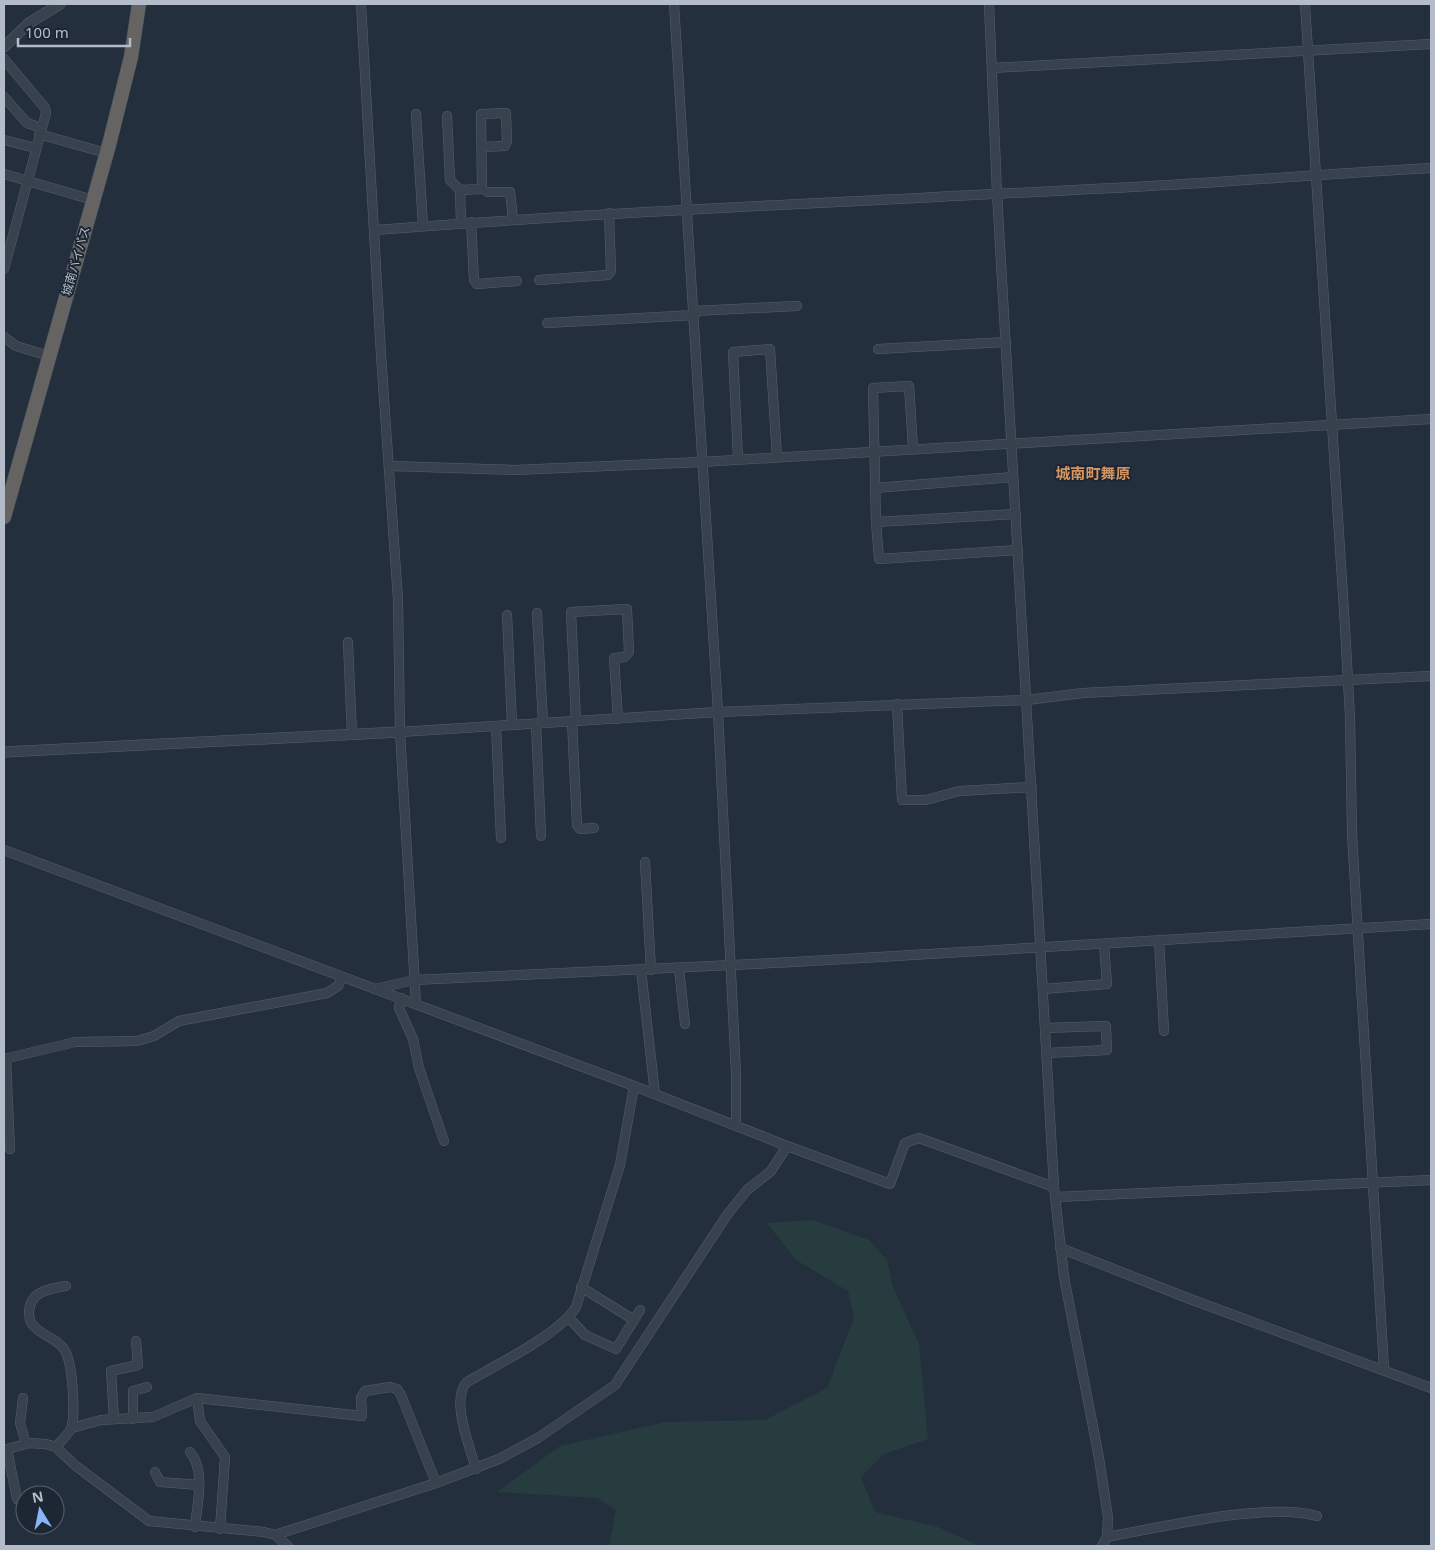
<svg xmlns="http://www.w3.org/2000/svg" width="1435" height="1550" font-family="'Noto Sans','Noto Sans JP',sans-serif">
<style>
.green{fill:#263c3f}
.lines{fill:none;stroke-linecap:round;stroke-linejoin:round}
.minor-casing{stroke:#565f6c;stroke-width:10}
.tertiary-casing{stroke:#565f6c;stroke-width:11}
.trunk-casing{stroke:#434c59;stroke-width:15}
.minor{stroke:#38414e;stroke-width:9}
.tertiary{stroke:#38414e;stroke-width:10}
.trunk{stroke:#656462;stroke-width:14}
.labels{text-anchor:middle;stroke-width:4;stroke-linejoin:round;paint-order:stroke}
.street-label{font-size:12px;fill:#b4bcc9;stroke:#1d2633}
.quarter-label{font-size:15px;font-weight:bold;fill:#d59563;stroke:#1d2633}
</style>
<rect width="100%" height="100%" fill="#242f3e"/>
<!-- green -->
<polygon class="green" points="812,1220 869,1240 887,1260 893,1287 919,1344 928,1439 884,1454 861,1477 875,1512 938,1527 979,1546 609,1546 616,1510 597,1498 497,1492 560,1446 665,1422 765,1420 827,1388 854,1318 848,1291 796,1260 767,1223"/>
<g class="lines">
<!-- minor casing -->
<g class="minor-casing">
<g id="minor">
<polyline points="361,4 381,355 398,600 400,732 416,1004"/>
<polyline points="674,4 718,712 736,1074 736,1126"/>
<polyline points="989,4 997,193 1054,1187 1064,1277 1099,1458 1108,1517 1107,1537 1102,1546"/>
<polyline points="1305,4 1345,627 1350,717 1352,834 1384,1369"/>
<polyline points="4,59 45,108 46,113 4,269"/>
<polyline points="992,68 1431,44"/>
<polyline points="4,97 27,123 41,128"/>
<polyline points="416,114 423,226"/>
<polyline points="447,116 450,180 460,190 461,223"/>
<polyline points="39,134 106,153"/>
<polyline points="4,140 35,148"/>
<polyline points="4,174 93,200"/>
<polyline points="460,190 482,189 481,114 506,113 507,141 505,146 482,147"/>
<polyline points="487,192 510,192 513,219"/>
<polyline points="471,222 474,280 477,284 517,281"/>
<path d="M375,230C633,210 892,200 1150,186C1244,181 1337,173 1431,168"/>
<polyline points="539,280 608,275 611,271 609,213"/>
<polyline points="694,311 797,306"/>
<polyline points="547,323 695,315"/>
<polyline points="4,337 16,346 49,356"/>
<polyline points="878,349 1006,342"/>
<polyline points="913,448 909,386 873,388 876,522 879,559 1018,550"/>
<polyline points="738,459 733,352 770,349 777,457"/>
<polyline points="390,466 515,470 701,462 1431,419"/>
<polyline points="875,488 1013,477"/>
<polyline points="876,522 1016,514"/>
<polyline points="537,613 543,723"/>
<polyline points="507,615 512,725"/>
<polyline points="348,642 352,735"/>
<polyline points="897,704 902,800 926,800 959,791 1032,787"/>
<polyline points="572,721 577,825 580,829 594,828"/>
<polyline points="576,721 571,612 627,609 629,652 625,657 614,658 618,719"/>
<polyline points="536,724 541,836"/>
<polyline points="496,726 501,838"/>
<polyline points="400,732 718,712 1027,700 1083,693 1431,676"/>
<polyline points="4,850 634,1086 787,1146 890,1184 905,1143 919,1138 1054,1187"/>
<polyline points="645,862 651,970"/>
<polyline points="1159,940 1164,1031"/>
<polyline points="679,968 685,1024"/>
<polyline points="641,970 655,1094"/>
<polyline points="375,989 414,980 794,962 1431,924"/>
<polyline points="1043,989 1107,984 1104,944"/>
<polyline points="401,998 399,1008 413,1039 419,1068 444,1141"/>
<polyline points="1045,1028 1106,1026 1107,1050 1047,1053"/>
<polyline points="6,1058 10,1149"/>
<polyline points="4,1059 75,1042 137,1041 154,1036 179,1021 327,993 338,986 342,977"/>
<polyline points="1056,1197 1431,1180"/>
<polyline points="1060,1248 1190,1299 1431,1388"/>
<polyline points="581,1287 634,1320"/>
<polyline points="569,1318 585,1335 616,1349 640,1310"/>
<polyline points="23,1398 20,1423 26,1444"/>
<polyline points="197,1398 200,1421 225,1457 220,1529"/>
<polyline points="114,1419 111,1371 138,1365 136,1341"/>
<polyline points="133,1419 133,1391 147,1387"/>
<polyline points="72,1428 101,1420 153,1417 197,1398 362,1416 361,1398 365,1391 390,1387 397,1389 401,1395 436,1483"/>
<path d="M56,1447C61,1441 70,1433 72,1426C75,1410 73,1362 64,1349C57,1338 42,1336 34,1326C30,1323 29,1317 29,1312C30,1291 49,1289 66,1286"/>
<polyline points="7,1449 17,1499"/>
<polyline points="4,1450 29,1443 46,1444 56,1447 76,1466 149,1521 264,1532 275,1535 288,1546"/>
<path d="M190,1452C206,1471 197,1504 195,1527"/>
<path d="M476,1469C470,1447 450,1399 467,1382C496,1365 560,1334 576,1307L620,1165L634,1086"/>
<polyline points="155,1472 160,1482 199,1485"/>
<polyline points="275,1535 436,1483 499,1459 538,1438 615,1385 727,1215 747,1190 771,1171 787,1146"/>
<path d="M1107,1537C1164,1527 1264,1502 1317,1516"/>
</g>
</g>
<!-- tertiary casing -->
<g class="tertiary-casing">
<g id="tertiary">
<polyline points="4,47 29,23 60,4"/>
<polyline points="4,752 400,732"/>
</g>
</g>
<!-- trunk casing -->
<g class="trunk-casing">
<polyline id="trunk" points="4,517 109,145 131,57 139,4"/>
</g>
<!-- minor -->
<use href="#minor" class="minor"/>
<!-- tertiary -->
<use href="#tertiary" class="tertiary"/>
<!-- trunk -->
<use href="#trunk" class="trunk"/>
</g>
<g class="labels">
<!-- street labels -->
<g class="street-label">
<text transform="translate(76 261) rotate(-74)" y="4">城南バイパス</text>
</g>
<!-- quarter labels -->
<g class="quarter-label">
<text x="1093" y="479">城南町舞原</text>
</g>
</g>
<!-- border -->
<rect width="1435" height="1550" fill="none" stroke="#b4bcc9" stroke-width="10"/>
<!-- north arrow -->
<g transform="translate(40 1510) rotate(350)"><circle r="24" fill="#1d2633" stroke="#59626f"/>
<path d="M0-4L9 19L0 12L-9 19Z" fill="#8ab4f8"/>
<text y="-8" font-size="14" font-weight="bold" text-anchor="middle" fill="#b4bcc9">N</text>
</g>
<!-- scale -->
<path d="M18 38v8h112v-8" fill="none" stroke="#b4bcc9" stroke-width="2.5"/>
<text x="25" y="38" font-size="15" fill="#b4bcc9" stroke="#1d2633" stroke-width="4" paint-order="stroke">100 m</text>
</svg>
